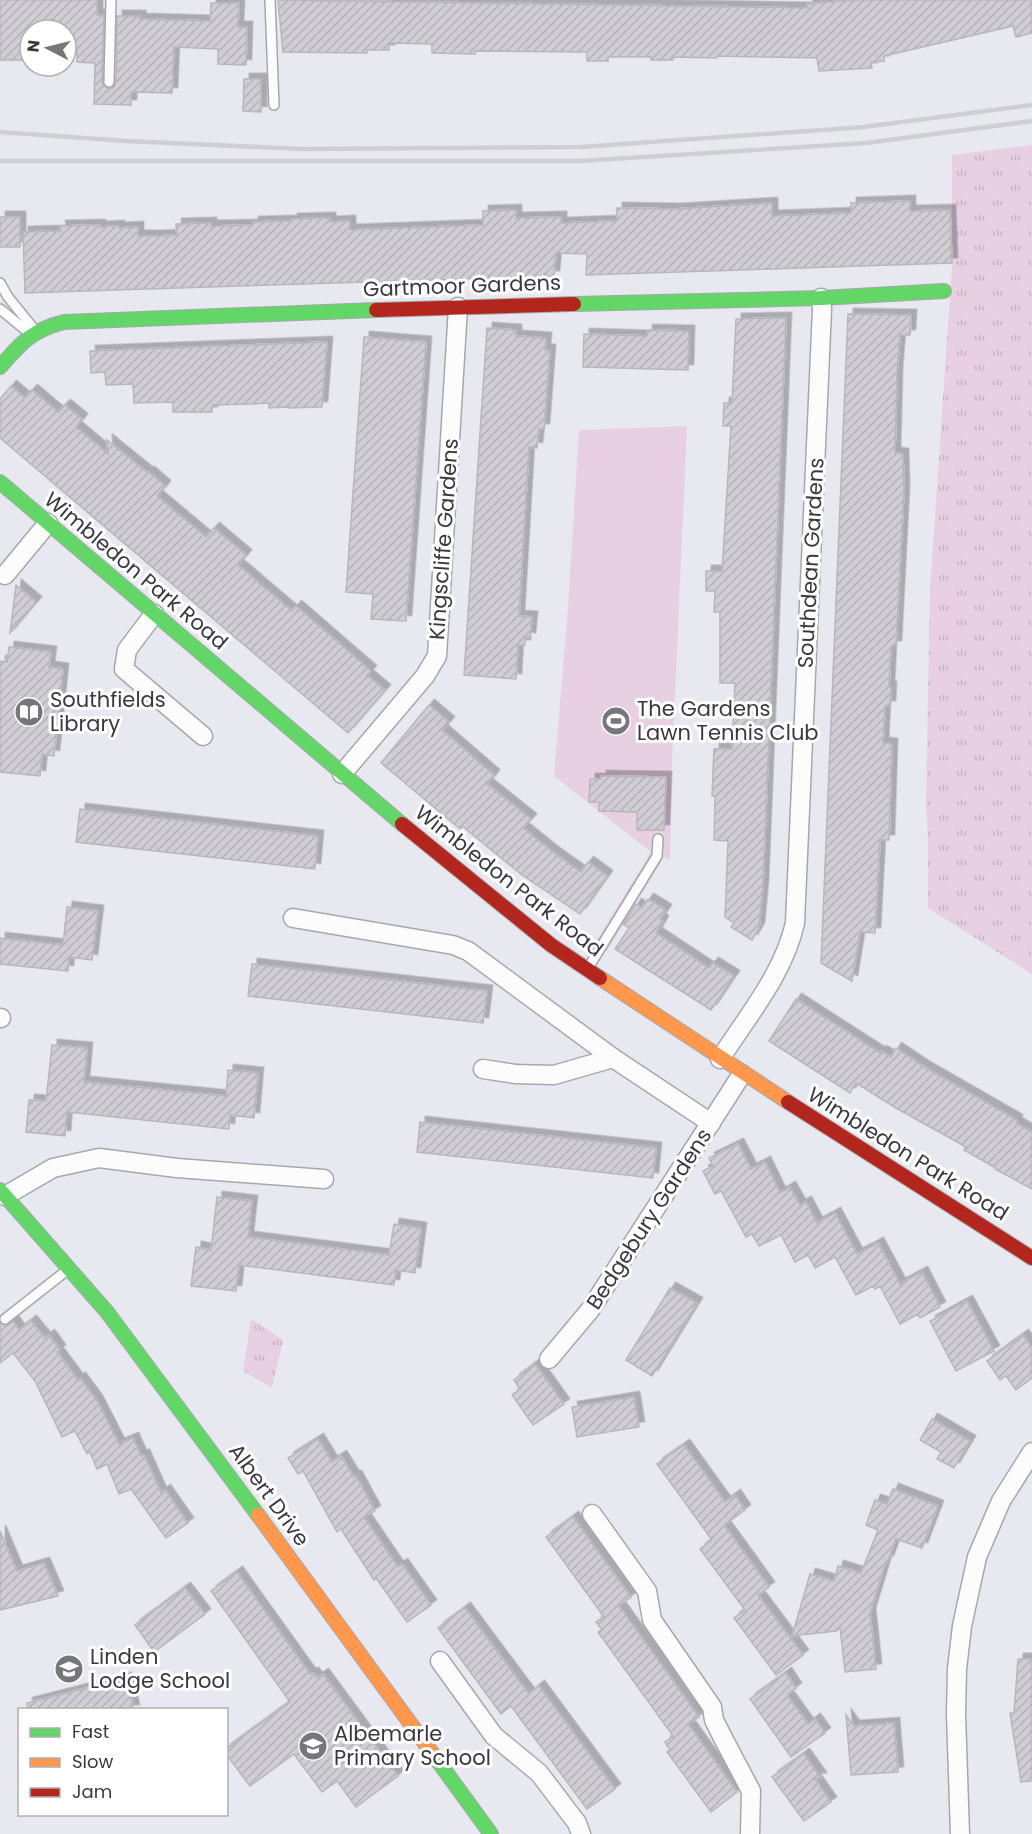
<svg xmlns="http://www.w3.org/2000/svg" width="1032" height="1834" font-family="Poppins,sans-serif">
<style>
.green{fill:#e7d0e2}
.park{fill:url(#park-tufts)}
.building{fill:url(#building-hatch);stroke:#b8b6bc;stroke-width:1.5;filter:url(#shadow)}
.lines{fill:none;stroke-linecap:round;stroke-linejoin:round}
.lane-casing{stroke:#a7a7ad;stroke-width:12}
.street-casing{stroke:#a7a7ad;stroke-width:21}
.fast-casing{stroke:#a7a7ad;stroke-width:16}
.slow-casing{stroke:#a7a7ad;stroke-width:16}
.jam-casing{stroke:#a7a7ad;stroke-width:16}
.lane{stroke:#fcfcfd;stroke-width:9}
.street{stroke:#fcfcfd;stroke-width:18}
.fast{stroke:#63d668;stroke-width:14}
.slow{stroke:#ff974d;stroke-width:14}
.jam{stroke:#b3261e;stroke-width:14}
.rail{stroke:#cfcfd2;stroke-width:4.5}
.labels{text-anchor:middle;stroke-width:6;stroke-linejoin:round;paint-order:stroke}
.street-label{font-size:21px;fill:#39393f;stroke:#fff}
.poi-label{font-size:21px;fill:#39393f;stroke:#fff;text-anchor:start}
</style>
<defs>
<pattern id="park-tufts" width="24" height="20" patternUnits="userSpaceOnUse" patternTransform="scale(1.5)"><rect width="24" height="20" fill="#e7d0e2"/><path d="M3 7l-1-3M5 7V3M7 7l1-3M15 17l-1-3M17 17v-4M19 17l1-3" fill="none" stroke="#c7b3c3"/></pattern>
<pattern id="building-hatch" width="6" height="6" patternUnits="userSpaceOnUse" patternTransform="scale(1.5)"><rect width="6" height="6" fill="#d0ced4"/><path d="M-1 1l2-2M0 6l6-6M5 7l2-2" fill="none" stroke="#b3b2b7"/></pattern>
<filter id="shadow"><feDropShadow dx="5.5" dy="-5.5" stdDeviation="0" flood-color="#0004"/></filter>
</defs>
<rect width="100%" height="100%" fill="#e8e8f0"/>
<!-- green -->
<polygon class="green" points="687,426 672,762 670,860 664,857 607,951 595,943 651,852 554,776 568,608 579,430"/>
<!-- park -->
<g class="park">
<polygon points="1032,145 1032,974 928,908 928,842 926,802 930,590 952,267 952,155"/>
<polygon points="251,1319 283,1340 272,1388 243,1371"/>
</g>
<!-- building -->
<g class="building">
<polygon points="0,0 97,0 97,15 104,15 102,82 108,89 113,88 116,82 117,16 140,16 140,19 210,21 211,3 239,3 238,27 247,27 246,65 218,64 218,49 174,47 172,93 131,92 131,105 94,104 95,63 77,62 77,50 66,50 66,30 30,30 30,60 0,60"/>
<polygon points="278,0 808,8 807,4 853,0 1032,0 1032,33 1016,37 1013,26 884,56 884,61 871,62 872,68 819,71 817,58 717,56 717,58 673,57 673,60 651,60 651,57 608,57 608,61 587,61 587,52 475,51 475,54 432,53 432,44 389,43 389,50 367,50 367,53 283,52"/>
<polygon points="244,79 261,79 261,112 243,111"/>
<polygon points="910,201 910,211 950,210 952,263 586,275 587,254 556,253 554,276 25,293 23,232 61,231 60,226 100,225 100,227 119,226 119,228 138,227 138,236 158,236 177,235 176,224 211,223 211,226 253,225 253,222 292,221 292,219 330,218 330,222 350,221 350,230 483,225 483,211 516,210 516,218 561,217 561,223 617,221 617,208 676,209 772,203 772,216 851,213 851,203"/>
<rect x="0" y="217" width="20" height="30"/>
<polygon points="848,314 911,315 910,335 900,335 897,373 895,453 903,454 904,491 896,646 891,646 889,687 891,687 890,706 885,706 884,725 883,743 892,744 889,840 880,840 875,933 860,932 852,981 821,963"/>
<polygon points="786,318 763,885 759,928 752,940 731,927 734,923 725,917 728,841 714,840 715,796 712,796 714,749 732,749 735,683 720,683 720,612 714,612 715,591 706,591 706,571 722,571 731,426 723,426 724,403 732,403 736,319"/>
<polygon points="487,328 516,330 516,336 546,338 545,350 550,350 544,429 539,429 537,448 529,447 519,616 532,617 530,638 525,637 525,645 518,645 516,679 464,675"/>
<polygon points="647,330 689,331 688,370 583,367 584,334 647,336"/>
<polygon points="364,337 426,342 406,621 371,619 373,594 346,592"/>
<polygon points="327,342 322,407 289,408 289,407 269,408 269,403 250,404 212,405 212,412 173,412 173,402 134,403 133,384 106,385 105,372 91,373 90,351"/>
<polygon points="11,386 25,398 32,390 58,412 65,405 82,419 76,427 108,454 107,440 148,473 149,472 165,486 157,496 206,537 214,528 246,555 238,565 292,611 296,606 371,671 367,675 385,690 348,733 0,438 0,399"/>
<polygon points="16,585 36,602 10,633"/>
<polygon points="9,647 51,652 49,667 63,669 54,756 42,754 40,776 0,772 0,661 7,662"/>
<polygon points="429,705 449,722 442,730 494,775 487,784 531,819 523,828 554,853 581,872 588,862 607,876 580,914 522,875 462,826 460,829 381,763"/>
<polygon points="601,776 666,777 664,830 637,830 637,812 599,811 599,802 589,802 590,779 601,779"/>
<polygon points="80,809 318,836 315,869 76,842"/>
<polygon points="648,899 666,910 660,919 663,921 656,933 709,968 713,963 734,976 711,1010 615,949 629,928 623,924 636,904 642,908"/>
<polygon points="67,907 98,911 92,960 69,957 68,971 0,964 0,938 63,945"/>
<polygon points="252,964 487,991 483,1023 248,996"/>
<polygon points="796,999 880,1053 881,1051 891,1057 896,1048 926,1068 1017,1120 1016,1123 1032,1132 1032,1189 995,1169 996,1168 964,1150 966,1147 896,1108 856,1083 850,1093 769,1041"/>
<polygon points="52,1045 87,1048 84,1082 226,1096 228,1070 258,1073 254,1118 230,1115 229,1129 67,1112 65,1136 26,1132 29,1100 46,1101"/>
<polygon points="420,1122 656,1148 653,1178 417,1152"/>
<polygon points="738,1144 751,1169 765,1162 780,1193 790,1187 800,1205 806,1202 817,1223 835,1213 857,1254 878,1243 900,1284 922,1272 940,1307 920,1318 918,1314 900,1324 880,1286 875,1289 873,1286 856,1295 835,1257 815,1268 808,1255 795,1262 781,1235 759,1246 752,1234 746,1237 721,1191 715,1194 703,1171 713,1166 709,1158"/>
<polygon points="217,1197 252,1201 248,1237 389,1255 394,1224 421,1228 415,1273 396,1270 394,1285 239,1265 236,1291 191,1286 196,1247 211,1250"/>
<polygon points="670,1288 697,1303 652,1376 626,1360"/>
<polygon points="967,1301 994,1351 956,1371 930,1321"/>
<polygon points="13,1321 19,1330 31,1321 45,1338 49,1335 60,1350 57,1352 78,1380 80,1378 97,1401 119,1444 133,1438 141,1456 144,1455 161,1493 165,1490 188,1523 166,1538 131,1489 119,1494 107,1464 97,1469 90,1452 87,1454 75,1431 62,1437 35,1381 13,1353 0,1363 0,1323 7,1326"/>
<polygon points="1023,1335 1032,1348 1032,1378 1016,1390 1006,1376 1000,1380 987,1361"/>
<polygon points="535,1364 564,1404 533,1425 512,1395 520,1389 514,1380"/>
<polygon points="634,1397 639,1427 577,1437 572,1407"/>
<polygon points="932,1419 970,1441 954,1468 937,1459 941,1452 920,1440"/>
<polygon points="318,1439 332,1462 341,1456 354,1477 356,1476 375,1511 364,1517 398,1567 402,1564 431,1605 407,1622 376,1578 374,1580 341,1529 337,1532 303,1471 298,1474 288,1458"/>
<polygon points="684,1445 725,1502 735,1495 745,1510 724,1525 769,1587 758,1595 803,1655 776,1675 734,1618 745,1610 700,1549 712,1540 657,1464"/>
<polygon points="893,1489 938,1506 922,1548 896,1539 888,1561 886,1561 870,1613 876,1669 845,1672 840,1628 836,1631 792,1636 810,1574 834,1581 838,1566 861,1573 878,1530 866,1525 875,1500 887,1504"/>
<polygon points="573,1517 631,1597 619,1606 699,1717 688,1724 737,1792 711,1812 667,1752 670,1750 665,1742 673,1736 598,1632 602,1630 596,1622 604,1617 546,1537"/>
<polygon points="0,1531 17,1571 44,1563 58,1596 0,1610"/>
<polygon points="237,1572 310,1674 313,1673 317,1678 323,1674 398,1776 356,1807 337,1781 322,1792 294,1754 250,1786 226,1754 226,1749 290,1702 211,1591"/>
<polygon points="185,1588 205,1614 154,1652 135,1625"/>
<polygon points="465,1608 529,1694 539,1686 615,1789 587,1809 511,1706 501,1714 438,1628"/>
<polygon points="1018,1659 1032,1659 1032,1781 1021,1782 1010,1713 1014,1713"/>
<polygon points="786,1673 796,1688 787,1695 808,1724 815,1719 825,1733 791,1757 750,1699"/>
<polygon points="126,1678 134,1710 28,1710 27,1703"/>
<polygon points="846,1715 854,1726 894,1723 898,1772 851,1775"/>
<polygon points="804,1754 821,1778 814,1778 831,1802 804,1821 772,1777"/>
</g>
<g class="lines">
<!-- lane casing -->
<g class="lane-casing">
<g id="lane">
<polyline points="270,0 274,105"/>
<polyline points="109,82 111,0"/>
<polyline points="0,283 8,297 34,329"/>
<polyline points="0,309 28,332"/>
<polyline points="588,968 657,856 658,839"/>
<polyline points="5,1319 66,1271"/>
</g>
</g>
<!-- street casing -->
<g class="street-casing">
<g id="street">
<polyline points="5,575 48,523"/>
<polyline points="154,614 127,650 124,669 203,736"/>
<polyline points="342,774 425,676 437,656 458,307"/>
<polyline points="293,918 453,945 468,951 613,1058 711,1123"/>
<polyline points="0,1018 1,1018"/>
<path d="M720,1059C747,1017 784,973 795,923L822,309L821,298"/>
<polyline points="483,1069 515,1074 554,1075 613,1058"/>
<polyline points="5,1196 53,1168 99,1158 177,1168 324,1179"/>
<polyline points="549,1359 590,1310 742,1074"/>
<polyline points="592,1514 647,1591 652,1620 712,1707 714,1720 723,1738 751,1791 750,1834"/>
<polyline points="440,1661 494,1736 539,1773 577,1823 581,1834"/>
<polyline points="960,1834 956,1714 957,1669 962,1626 977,1557 1001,1501 1032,1452"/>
</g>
</g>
<!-- fast casing -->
<g class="fast-casing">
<g id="fast">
<polyline points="574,304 821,298 944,291"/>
<path d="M0,367C21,343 32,330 64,322L376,310"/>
<polyline points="0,482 402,824"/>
<polyline points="0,1190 107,1312 258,1515"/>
<polyline points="432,1753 491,1834"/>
</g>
</g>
<!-- slow casing -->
<g class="slow-casing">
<g id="slow">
<polyline points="600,978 788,1102"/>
<polyline points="258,1515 432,1753"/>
</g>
</g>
<!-- jam casing -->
<g class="jam-casing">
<g id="jam">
<polyline points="376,310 574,304"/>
<polyline points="402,824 551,945 600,978"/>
<polyline points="788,1102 1032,1258"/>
</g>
</g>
<!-- lane -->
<use href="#lane" class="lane"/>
<!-- street -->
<use href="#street" class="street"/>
<!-- fast -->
<use href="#fast" class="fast"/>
<!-- slow -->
<use href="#slow" class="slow"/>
<!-- jam -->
<use href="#jam" class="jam"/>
<!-- rail -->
<g class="rail">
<polyline points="0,132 126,141 303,149 581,147 864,127 1032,105"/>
<polyline points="0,161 580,161 866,143 1032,121"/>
</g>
</g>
<!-- icons -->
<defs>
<g id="library-disc" transform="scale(1.5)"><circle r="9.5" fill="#76767d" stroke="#fff"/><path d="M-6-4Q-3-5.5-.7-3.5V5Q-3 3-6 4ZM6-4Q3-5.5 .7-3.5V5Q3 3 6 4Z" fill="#fff"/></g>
<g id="stadium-disc" transform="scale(1.5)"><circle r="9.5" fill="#76767d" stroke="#fff"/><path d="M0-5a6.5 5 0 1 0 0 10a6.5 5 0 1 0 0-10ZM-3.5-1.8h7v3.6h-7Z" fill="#fff"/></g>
<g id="school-disc" transform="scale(1.5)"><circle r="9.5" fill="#76767d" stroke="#fff"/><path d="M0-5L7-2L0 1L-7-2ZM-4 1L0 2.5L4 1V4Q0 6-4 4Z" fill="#fff"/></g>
</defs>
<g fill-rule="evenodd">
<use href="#library-disc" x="29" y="712"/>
<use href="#stadium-disc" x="616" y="721"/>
<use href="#school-disc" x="69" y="1669"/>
<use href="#school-disc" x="313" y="1746"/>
</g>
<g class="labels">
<!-- street labels -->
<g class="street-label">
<text transform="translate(462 286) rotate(-2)" y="7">Gartmoor Gardens</text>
<text transform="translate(444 539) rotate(-86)" y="7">Kingscliffe Gardens</text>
<text transform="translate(811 563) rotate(-87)" y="7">Southdean Gardens</text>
<text transform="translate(136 571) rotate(40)" y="7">Wimbledon Park Road</text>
<text transform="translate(509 881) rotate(38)" y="7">Wimbledon Park Road</text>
<text transform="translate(908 1154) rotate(32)" y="7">Wimbledon Park Road</text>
<text transform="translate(649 1219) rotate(-57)" y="7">Bedgebury Gardens</text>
<text transform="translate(269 1495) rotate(54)" y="7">Albert Drive</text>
</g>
<!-- poi labels -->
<g class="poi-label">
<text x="50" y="707">Southfields<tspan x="50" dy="24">Library</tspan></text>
<text x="637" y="716">The Gardens<tspan x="637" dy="24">Lawn Tennis Club</tspan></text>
<text x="90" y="1664">Linden<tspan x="90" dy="24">Lodge School</tspan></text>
<text x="334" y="1741">Albemarle<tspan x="334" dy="24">Primary School</tspan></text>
</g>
</g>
<!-- legend -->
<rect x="18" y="1708" width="210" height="108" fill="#ffffff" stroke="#b0b0b2" stroke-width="1.5"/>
<rect x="30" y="1728" width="30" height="9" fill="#63d668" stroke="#b0b0b2" stroke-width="1.5"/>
<text x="72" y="1738" font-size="18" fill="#39393f">Fast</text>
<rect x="30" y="1758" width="30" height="9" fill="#ff974d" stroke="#b0b0b2" stroke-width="1.5"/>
<text x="72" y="1768" font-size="18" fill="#39393f">Slow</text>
<rect x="30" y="1788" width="30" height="9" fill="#b3261e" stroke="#b0b0b2" stroke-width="1.5"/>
<text x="72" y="1798" font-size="18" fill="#39393f">Jam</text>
<!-- north arrow -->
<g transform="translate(48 48) rotate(277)"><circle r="28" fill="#ffffff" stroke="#b0b0b2" stroke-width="1.5"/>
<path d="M0-4.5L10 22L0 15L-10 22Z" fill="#76767d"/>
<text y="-9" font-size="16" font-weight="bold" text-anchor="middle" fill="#39393f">N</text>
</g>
</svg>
